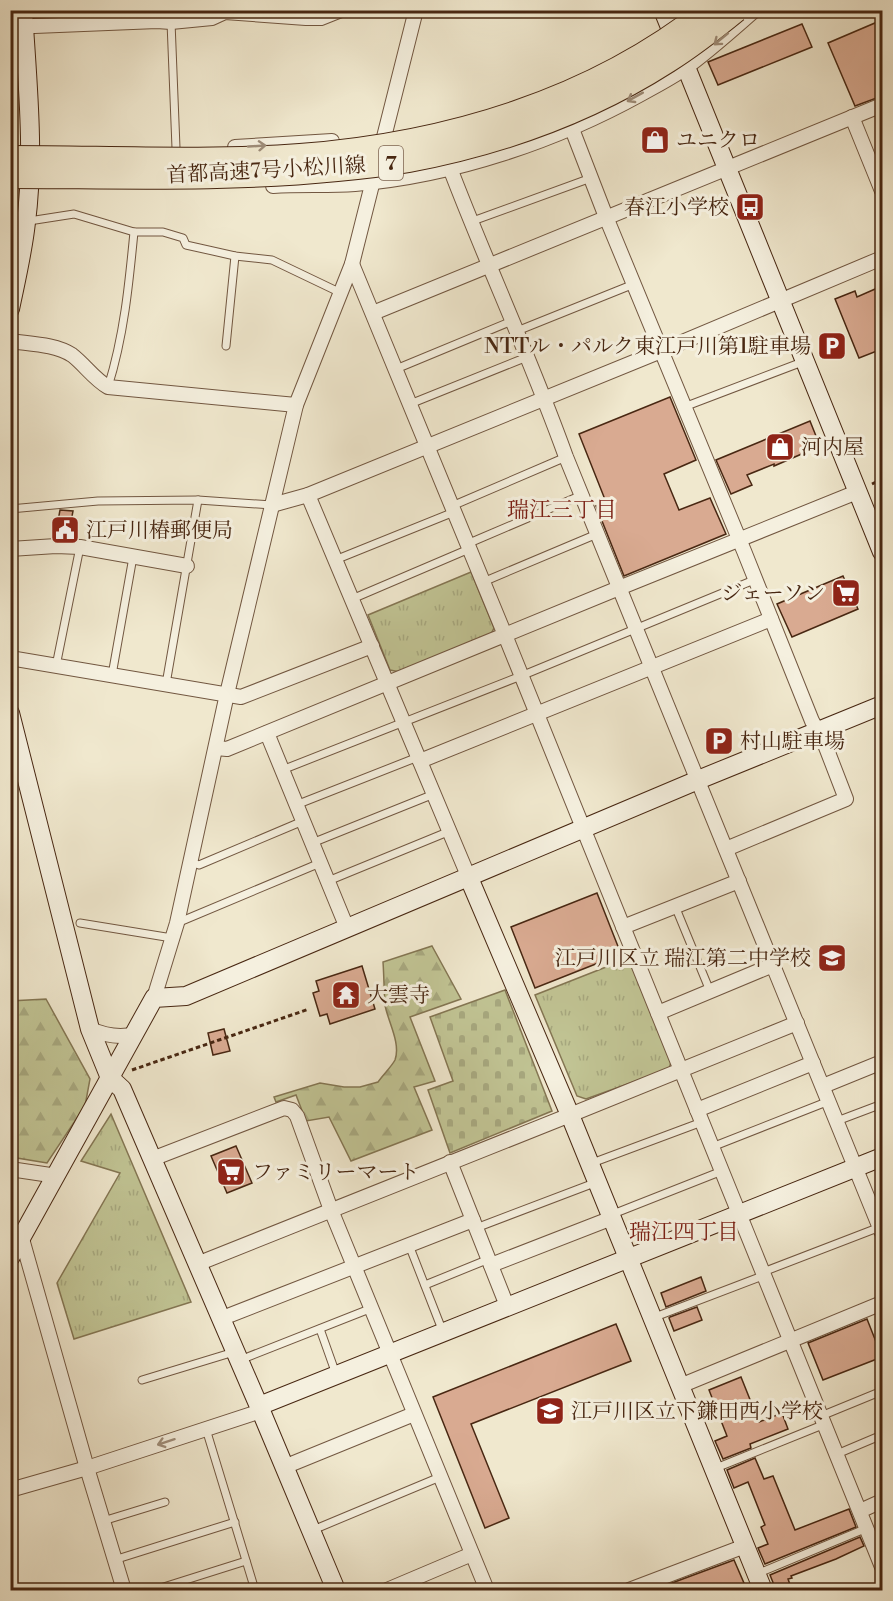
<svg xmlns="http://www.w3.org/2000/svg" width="893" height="1601" font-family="'Libre Bodoni','Noto Serif JP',serif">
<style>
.forest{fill:url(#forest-firs);stroke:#847653;stroke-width:1.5}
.cemetery{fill:url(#cemetery-stones);stroke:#847653;stroke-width:1.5}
.park{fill:url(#park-tufts);stroke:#847653;stroke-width:1.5}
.building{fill:#d9aa91;stroke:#482712;stroke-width:1.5}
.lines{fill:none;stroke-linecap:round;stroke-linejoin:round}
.lane-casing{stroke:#725741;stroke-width:9}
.street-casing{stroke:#725741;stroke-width:16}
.secondary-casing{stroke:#482712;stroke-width:20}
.path{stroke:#482712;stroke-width:3;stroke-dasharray:4.5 3;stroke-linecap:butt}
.lane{stroke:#f5f0df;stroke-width:7}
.street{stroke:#f5f0df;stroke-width:14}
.secondary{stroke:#f5f0df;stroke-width:18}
.highway-bridge-casing{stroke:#482712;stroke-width:26;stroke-linecap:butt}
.highway-bridge{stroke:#f0e8ce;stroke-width:24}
.oneway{stroke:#9e8c78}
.labels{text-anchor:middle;stroke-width:6;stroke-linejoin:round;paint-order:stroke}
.shield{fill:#f5f0df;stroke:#7c6350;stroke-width:1.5}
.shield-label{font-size:20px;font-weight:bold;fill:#482712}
.poi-label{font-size:21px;fill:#482712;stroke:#f5f0df;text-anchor:start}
.street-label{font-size:21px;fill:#482712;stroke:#f5f0df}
.neighbourhood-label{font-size:22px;fill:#7a1f14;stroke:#f5f0df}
</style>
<defs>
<pattern id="forest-firs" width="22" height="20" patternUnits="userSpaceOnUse" patternTransform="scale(1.5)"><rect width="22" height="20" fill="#c1c494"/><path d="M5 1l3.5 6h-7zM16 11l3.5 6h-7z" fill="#a7a87f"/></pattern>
<pattern id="cemetery-stones" width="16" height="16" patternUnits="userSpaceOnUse" patternTransform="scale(1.5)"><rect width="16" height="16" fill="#c1c494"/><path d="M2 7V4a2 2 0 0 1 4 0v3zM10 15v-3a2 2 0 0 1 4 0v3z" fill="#a7a87f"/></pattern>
<pattern id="park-tufts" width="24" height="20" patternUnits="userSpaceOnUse" patternTransform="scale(1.5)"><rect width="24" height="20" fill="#c1c494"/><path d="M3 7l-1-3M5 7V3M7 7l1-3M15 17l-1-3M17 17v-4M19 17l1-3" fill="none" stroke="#a7a87f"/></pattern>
</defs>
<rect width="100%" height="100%" fill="#f0e8ce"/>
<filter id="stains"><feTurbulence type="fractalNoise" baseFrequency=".00333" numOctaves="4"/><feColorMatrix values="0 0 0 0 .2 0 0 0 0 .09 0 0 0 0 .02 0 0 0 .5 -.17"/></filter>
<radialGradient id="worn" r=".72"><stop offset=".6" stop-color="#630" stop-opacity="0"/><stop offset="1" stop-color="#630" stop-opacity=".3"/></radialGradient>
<!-- forest -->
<g class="forest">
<path d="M432,946L461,999L410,1017L435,1081L414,1087L432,1130L351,1161L329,1117L306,1121L296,1095L276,1102L274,1097L320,1083L344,1087H360L378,1082C382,1076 392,1066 395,1060C401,1043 388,1022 385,1005C384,991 384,976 383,962Z"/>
<polygon points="46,999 90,1079 85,1106 47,1163 11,1157 10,1001"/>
</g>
<!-- cemetery -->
<polygon class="cemetery" points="505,990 552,1111 450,1153 428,1090 453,1081 430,1017"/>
<!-- park -->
<g class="park">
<polygon points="471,572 494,628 490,636 400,672 390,670 368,615"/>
<polygon points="629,958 671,1062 669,1069 586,1099 577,1096 535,995"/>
<polygon points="111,1114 191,1302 74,1339 57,1283 120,1173 81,1161"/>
</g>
<!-- building -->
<g class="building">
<polygon points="882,20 882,96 855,106 828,43"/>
<polygon points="802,24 812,47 718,85 708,62"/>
<polygon points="882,286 882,349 859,358 835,299 855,291 857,297"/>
<polygon points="670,397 696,460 664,474 679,510 710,498 726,534 624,576 596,506 606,502 579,434"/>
<polygon points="810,421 820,446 774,466 774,464 747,475 752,485 731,494 716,460"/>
<polygon points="60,510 73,511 68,538 55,537"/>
<polygon points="843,576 858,609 792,637 777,604"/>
<polygon points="597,893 621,954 535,988 511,927"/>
<polygon points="362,966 375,1009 330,1024 327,1014 320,1016 313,993 319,991 316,981"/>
<polygon points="224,1029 230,1051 213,1055 208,1033"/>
<polygon points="236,1146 252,1183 227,1193 211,1156"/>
<polygon points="701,1277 706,1291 666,1307 661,1293"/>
<polygon points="697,1307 702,1320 674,1331 669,1318 670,1317"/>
<polygon points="867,1319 882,1357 823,1380 808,1343"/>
<polygon points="616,1324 631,1361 471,1424 509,1518 485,1528 433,1397"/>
<polygon points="741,1377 759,1422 782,1413 788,1429 750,1444 751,1448 723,1459 715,1441 727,1436 709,1390"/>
<polygon points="755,1458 764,1479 773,1476 795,1530 849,1509 856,1527 765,1564 758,1548 768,1544 761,1527 765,1525 748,1482 734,1488 727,1470"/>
<polygon points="860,1537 864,1546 836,1559 791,1576 792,1578 788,1579 792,1590 776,1590 770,1575"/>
<polygon points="734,1560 747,1590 653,1590"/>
</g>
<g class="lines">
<!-- lane casing -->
<g class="lane-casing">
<g id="lane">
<polyline points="171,22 176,148"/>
<polyline points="29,221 74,214 134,232 163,232 183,238 186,245 235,256 272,260 341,293"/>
<polyline points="470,222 591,178"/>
<polyline points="517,331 634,284"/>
<polyline points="226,346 235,256"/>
<polyline points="396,369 512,321"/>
<path d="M108,387C124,336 129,284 134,232"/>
<polyline points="410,404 527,357"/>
<polyline points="684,407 805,361"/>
<polyline points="452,506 566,457"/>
<polyline points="10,509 98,501 198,500 272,505"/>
<polyline points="467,544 582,495"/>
<polyline points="335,560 454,512"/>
<polyline points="483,582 597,534"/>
<polyline points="352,599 469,549"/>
<polyline points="56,666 80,547"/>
<polyline points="112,675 133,557"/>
<polyline points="166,684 198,500"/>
<polyline points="282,770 521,676 754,580"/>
<polyline points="296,805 418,757"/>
<polyline points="312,843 434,794"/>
<polyline points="190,862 199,865 303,821"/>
<polyline points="328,881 450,831"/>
<polyline points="675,906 710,991"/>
<polyline points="80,923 172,938"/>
<polyline points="177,923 320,863"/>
<polyline points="837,1121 882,1104"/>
<polyline points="712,1147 829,1101"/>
<polyline points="592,1163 702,1122"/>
<polyline points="613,1214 722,1171"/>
<polyline points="476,1228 597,1182"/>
<polyline points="409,1245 443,1332"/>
<polyline points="763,1272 880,1227"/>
<polyline points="425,1285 489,1259"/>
<polyline points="655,1317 765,1275"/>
<polyline points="320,1329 336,1374"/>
<polyline points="240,1360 372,1308"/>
<polyline points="142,1380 234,1352"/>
<polyline points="821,1416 882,1391"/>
<polyline points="206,1429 255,1590"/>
<polyline points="837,1454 882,1435"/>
<polyline points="716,1468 825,1424"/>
<polyline points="103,1521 165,1502"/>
<polyline points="313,1530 440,1477"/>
<polyline points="114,1560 235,1522"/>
<polyline points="759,1573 867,1528"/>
<polyline points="154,1590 246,1561"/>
</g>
</g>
<!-- street casing -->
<g class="street-casing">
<g id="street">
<polyline points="10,27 157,21 171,22 212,18 225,12 306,18 321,18 341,10"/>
<polyline points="852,117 882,191"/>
<polyline points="572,129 606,217 744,551 812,721 824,742 846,799 726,849"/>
<polyline points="235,147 332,141"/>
<path d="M450,168C487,265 531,359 566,457L882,1233"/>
<path d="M273,186C300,184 328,186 355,184C453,176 556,141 641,94C656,86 671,78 684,69C709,51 732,30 755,10"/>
<polyline points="352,264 505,635 882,1567"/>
<polyline points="373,313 882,105"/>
<path d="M10,341C30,344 55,344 72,355C85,365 94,379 108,387L296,405"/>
<polyline points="308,495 469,878"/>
<polyline points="272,505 308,495 661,351 882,258"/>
<polyline points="10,549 56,546 80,547 187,566"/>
<polyline points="10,658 241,697 372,646"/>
<polyline points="267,733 347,928"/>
<polyline points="216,748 227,749 619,588 857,492"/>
<polyline points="420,761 771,619"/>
<polyline points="623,927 739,881"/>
<polyline points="154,998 177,923 227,694 296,405 352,264 416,10"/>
<polyline points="658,1013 773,965"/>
<path d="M90,1029C104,1035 120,1038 135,1034"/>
<polyline points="823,1086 882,1062"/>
<polyline points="697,1110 813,1063"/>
<polyline points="152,1159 284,1108 292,1110 297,1116 331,1210 487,1590"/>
<polyline points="450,1162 507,1306"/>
<polyline points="10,1169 57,1176"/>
<polyline points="22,1239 87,1468 124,1590"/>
<polyline points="197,1264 570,1115 797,1023"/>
<polyline points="491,1265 612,1218"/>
<polyline points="220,1319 473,1220"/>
<polyline points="680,1386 882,1303"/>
<polyline points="284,1467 414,1414"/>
<polyline points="10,1490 87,1468 261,1411"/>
<polyline points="860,1511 882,1501"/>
<polyline points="387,1590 472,1554"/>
<polyline points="629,1590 745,1546"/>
</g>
</g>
<!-- secondary casing -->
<g class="secondary-casing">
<g id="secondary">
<polyline points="663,10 882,552"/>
<path d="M10,309C16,280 23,251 26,222C35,152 27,80 23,10"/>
<polyline points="10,713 90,1029 110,1078 122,1089 261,1411 336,1590"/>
<polyline points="469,878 570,1115 763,1590"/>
<polyline points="10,1258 154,998 186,996 698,780 882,705"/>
<polyline points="259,1406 882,1157"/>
</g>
</g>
<!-- path -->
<g class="path">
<polyline points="872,484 882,479"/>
<polyline points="132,1070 309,1009"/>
</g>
<!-- lane -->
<use href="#lane" class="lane"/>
<!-- street -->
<use href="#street" class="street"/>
<!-- secondary -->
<use href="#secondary" class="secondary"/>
<!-- highway-bridge casing -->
<g class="highway-bridge-casing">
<g id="highway-bridge">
<path d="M10,158C107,158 204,163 300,156C446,145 592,102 708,10"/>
<path d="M10,176C119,176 229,180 337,169C361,167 386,164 409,160C499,143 589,111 667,61C691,46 714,28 736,10"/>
</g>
</g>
<!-- highway-bridge -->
<use href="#highway-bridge" class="highway-bridge"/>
</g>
<!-- one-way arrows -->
<defs><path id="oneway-shaft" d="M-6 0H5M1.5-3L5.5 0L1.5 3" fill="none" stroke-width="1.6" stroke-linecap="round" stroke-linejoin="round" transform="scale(1.5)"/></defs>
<g class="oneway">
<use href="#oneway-shaft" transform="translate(721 39) rotate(141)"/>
<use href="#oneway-shaft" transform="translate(635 97) rotate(151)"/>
<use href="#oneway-shaft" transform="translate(257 146) rotate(-4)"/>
<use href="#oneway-shaft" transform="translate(166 1442) rotate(162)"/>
</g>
<!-- icons -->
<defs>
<g id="shop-square" transform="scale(1.5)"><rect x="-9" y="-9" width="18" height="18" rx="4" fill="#8f2418" stroke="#f5f0df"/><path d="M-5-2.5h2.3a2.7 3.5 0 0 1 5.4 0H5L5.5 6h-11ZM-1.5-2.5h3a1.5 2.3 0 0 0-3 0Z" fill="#fff"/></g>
<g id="bus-square" transform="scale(1.5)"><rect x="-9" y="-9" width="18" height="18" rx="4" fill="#8f2418" stroke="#f5f0df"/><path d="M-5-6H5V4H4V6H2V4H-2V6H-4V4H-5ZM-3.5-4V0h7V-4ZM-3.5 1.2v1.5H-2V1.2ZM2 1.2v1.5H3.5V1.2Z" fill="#fff"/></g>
<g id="parking-square" transform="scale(1.5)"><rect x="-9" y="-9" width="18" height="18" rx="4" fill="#8f2418" stroke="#f5f0df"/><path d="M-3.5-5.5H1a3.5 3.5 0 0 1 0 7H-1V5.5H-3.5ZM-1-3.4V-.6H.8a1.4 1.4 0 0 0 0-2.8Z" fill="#fff"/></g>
<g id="civic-square" transform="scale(1.5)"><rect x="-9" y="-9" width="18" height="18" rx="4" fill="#8f2418" stroke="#f5f0df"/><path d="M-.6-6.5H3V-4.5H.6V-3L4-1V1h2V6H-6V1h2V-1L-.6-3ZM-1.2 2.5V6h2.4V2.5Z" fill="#fff"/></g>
<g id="supermarket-square" transform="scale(1.5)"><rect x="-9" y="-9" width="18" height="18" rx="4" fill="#8f2418" stroke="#f5f0df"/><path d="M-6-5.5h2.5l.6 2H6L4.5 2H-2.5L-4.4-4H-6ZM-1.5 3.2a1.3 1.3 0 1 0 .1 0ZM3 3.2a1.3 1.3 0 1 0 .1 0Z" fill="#fff"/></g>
<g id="school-square" transform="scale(1.5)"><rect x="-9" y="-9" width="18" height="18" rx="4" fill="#8f2418" stroke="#f5f0df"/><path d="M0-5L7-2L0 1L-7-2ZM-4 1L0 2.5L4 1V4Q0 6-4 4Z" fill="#fff"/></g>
<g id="temple-square" transform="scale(1.5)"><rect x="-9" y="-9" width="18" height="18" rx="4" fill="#8f2418" stroke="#f5f0df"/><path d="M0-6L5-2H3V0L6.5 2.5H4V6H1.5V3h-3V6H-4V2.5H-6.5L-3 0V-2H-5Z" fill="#fff"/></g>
</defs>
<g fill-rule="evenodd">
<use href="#shop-square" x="655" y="140"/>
<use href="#bus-square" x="750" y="207"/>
<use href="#parking-square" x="832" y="346"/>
<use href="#shop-square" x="780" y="447"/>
<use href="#civic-square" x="65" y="530"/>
<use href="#supermarket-square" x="846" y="593"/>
<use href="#parking-square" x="719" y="741"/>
<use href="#school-square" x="832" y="958"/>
<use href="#temple-square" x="346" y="995"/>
<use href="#supermarket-square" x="231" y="1172"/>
<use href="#school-square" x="550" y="1411"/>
</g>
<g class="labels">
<!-- shield labels -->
<rect class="shield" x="379" y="146" width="24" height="34" rx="4.5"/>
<g class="shield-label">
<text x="391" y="170">7</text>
</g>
<!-- poi labels -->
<g class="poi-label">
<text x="676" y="147">ユニクロ</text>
<text x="729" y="214" text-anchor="end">春江小学校</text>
<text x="811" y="353" text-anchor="end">NTTル・パルク東江戸川第1駐車場</text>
<text x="801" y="454">河内屋</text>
<text x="86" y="537">江戸川椿郵便局</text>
<text x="825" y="600" text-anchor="end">ジェーソン</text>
<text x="740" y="748">村山駐車場</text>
<text x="811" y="965" text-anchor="end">江戸川区立 瑞江第二中学校</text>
<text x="367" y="1002">大雲寺</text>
<text x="252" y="1179">ファミリーマート</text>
<text x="571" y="1418">江戸川区立下鎌田西小学校</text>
</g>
<!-- street labels -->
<g class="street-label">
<text transform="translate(266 170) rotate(-3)" y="7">首都高速7号小松川線</text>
</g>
<!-- neighbourhood labels -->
<g class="neighbourhood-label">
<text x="562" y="517">瑞江三丁目</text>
<text x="684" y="1239">瑞江四丁目</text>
</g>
</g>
<!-- margin -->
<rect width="893" height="1601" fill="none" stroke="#f0e8ce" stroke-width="36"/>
<rect x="12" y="12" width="869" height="1577" fill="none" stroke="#482712" stroke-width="3"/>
<rect x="18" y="18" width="857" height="1565" fill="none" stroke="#482712" stroke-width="1.5"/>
<rect width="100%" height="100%" filter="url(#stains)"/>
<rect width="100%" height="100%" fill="url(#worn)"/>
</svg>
